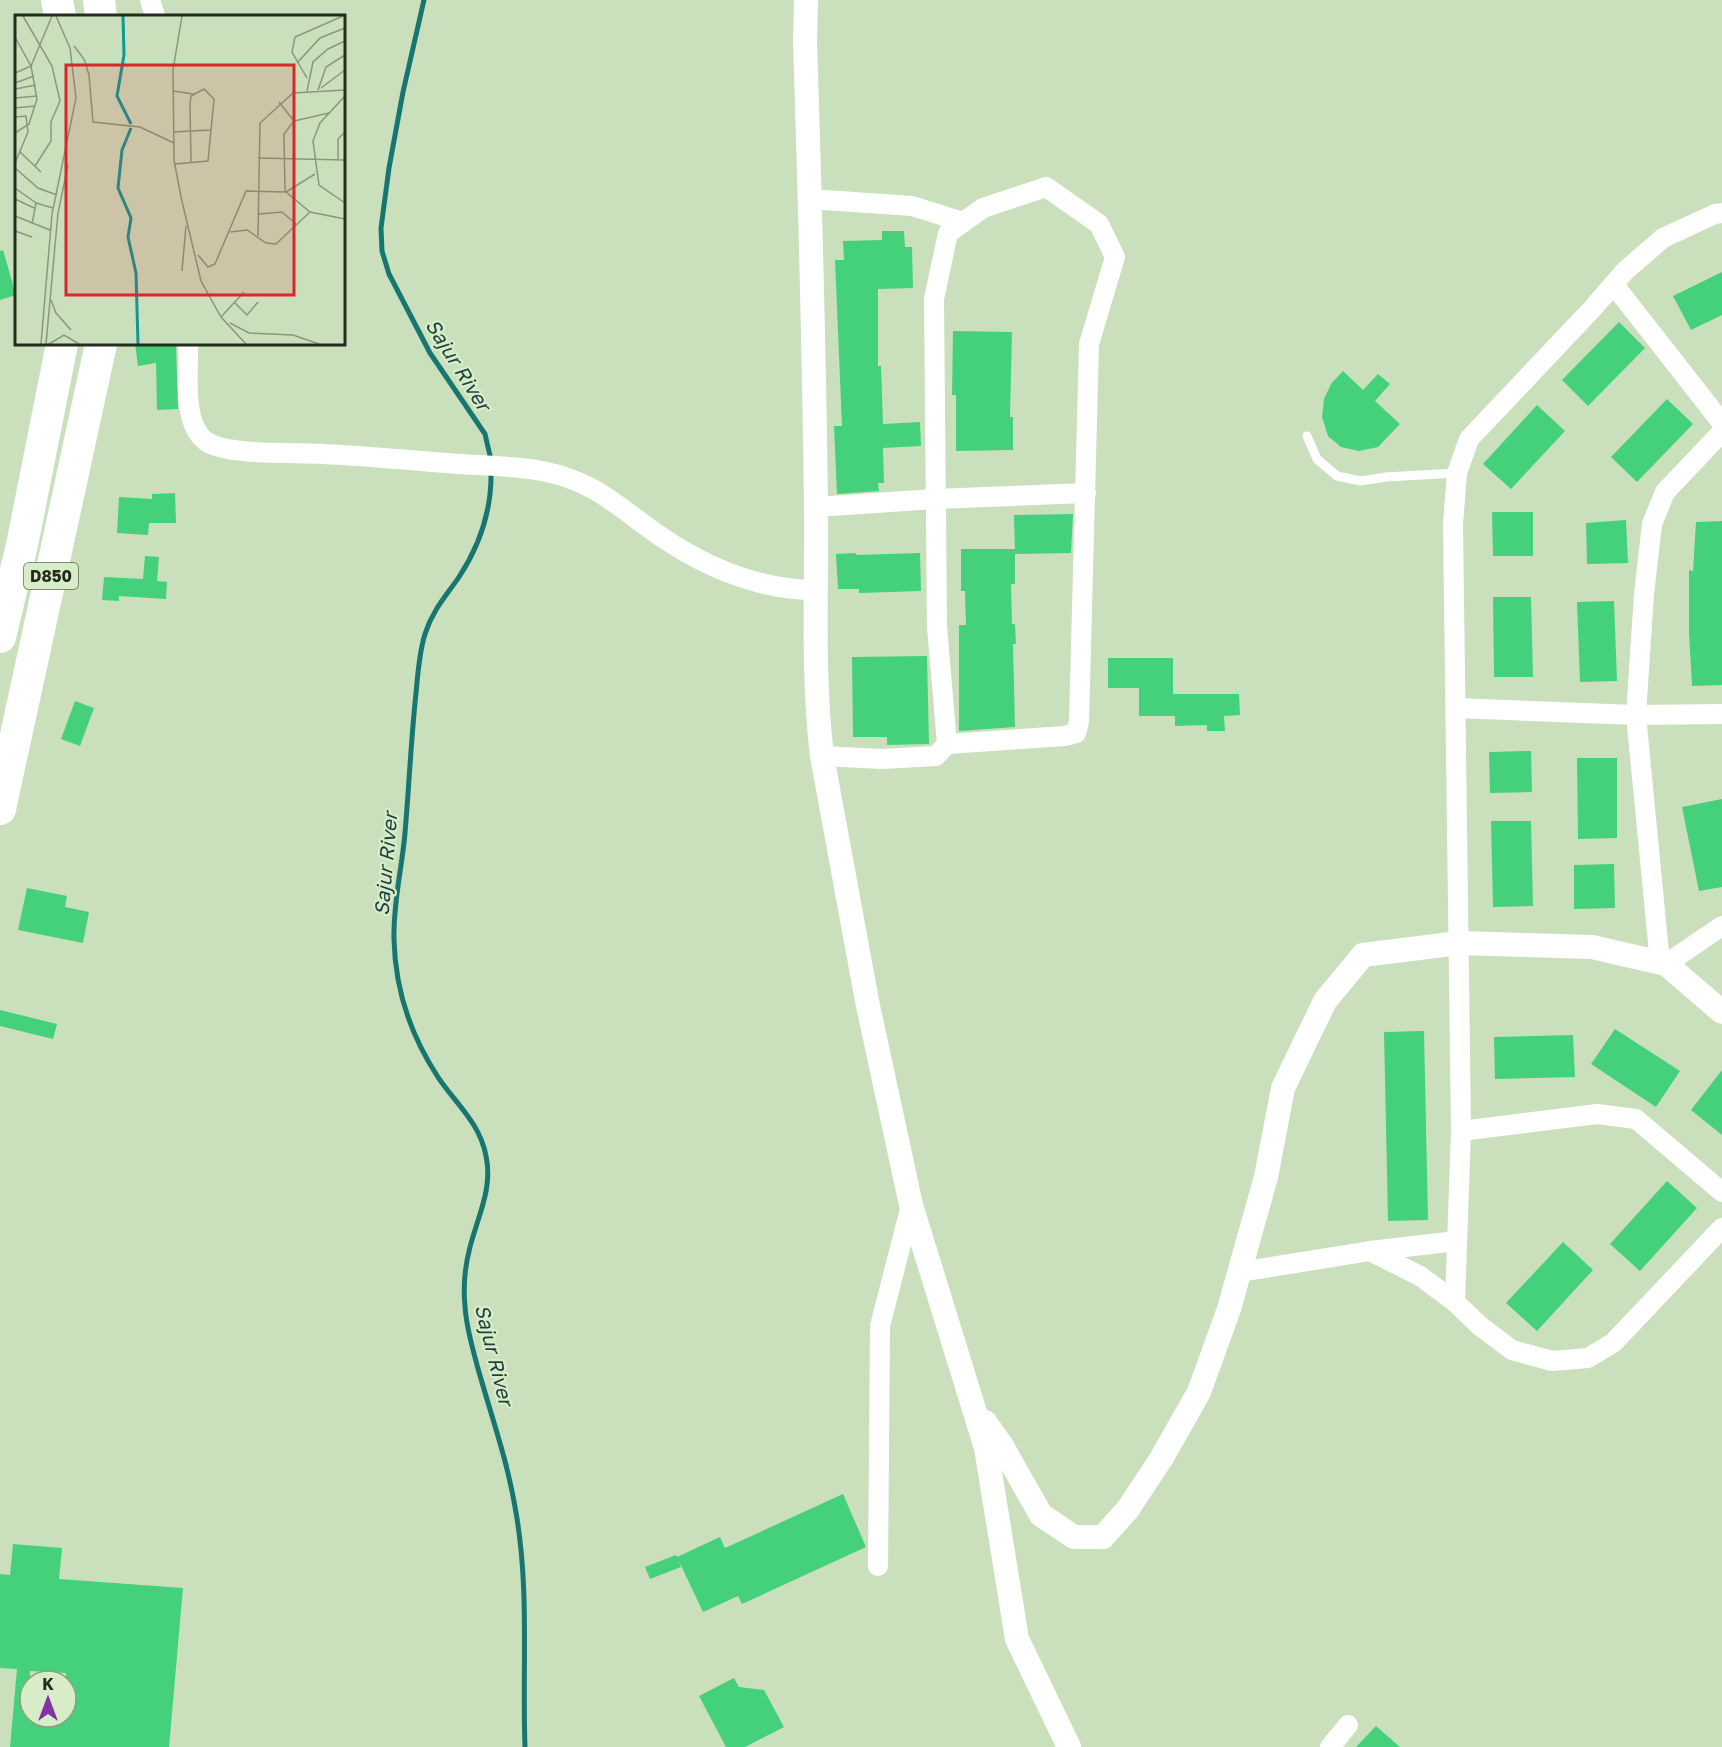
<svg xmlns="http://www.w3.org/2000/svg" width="1722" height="1747" font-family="'Golos Text',sans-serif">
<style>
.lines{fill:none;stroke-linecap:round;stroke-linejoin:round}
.stream{stroke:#187671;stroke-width:5}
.building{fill:#45d07c;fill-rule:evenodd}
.service{stroke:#fff;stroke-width:9}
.minor{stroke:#fff;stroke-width:20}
.tertiary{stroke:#fff;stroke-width:24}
.trunk{stroke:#fff;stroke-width:32}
.labels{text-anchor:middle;stroke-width:4.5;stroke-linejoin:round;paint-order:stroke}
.shield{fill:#d7edc8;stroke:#5a6651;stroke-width:1.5}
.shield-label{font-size:16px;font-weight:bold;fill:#242c1e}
.water-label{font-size:20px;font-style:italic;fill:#1d3f3e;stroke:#d7edc8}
.inset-river{fill:none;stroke:#139694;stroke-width:3}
.inset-road{fill:none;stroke:#88987d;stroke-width:1.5}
.view{fill:#d62828;fill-opacity:0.15;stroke:#d62828;stroke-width:3}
.inset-edge{fill:none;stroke:#242c1e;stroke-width:3}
</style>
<rect width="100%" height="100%" fill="#cae0bc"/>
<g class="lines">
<!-- stream -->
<g class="stream">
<polyline points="424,0 403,92 389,168 381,228 382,251 389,274 430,353 485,434 491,460"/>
<path d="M491,470C492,508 480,545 459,577C446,596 432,611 425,634C419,653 418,673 416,693C411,740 409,786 405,833C402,868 393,903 394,939C395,988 411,1036 438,1077C456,1104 480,1123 486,1156C493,1188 478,1216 470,1247C465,1266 463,1286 465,1306C466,1326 472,1346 477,1365C490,1412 507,1459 515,1507C530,1587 522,1667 525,1747"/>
</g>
</g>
<!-- building -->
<g class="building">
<polygon points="882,231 904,231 905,247 912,247 913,288 878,289 878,366 881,366 883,424 920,422 921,446 883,448 884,483 878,483 879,491 837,494 834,426 842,426 835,260 844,260 843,241 882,240"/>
<polygon points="3,250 16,295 0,300 0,251"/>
<polygon points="1722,272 1722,315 1691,330 1673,296"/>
<polygon points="1619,322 1645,348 1588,406 1562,380"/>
<polygon points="953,331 1012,332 1010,417 1013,417 1013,450 956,451 956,395 952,395"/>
<polygon points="135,344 176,344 178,409 157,410 156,363 138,366"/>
<polygon points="1343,371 1363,390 1378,374 1390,384 1375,401 1400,424 1378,447 1359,451 1341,447 1328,436 1322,417 1324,399 1331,384"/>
<polygon points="1667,399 1693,424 1637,482 1611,457"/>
<polygon points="1537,405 1565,431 1511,489 1483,464"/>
<polygon points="175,493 176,523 149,523 148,535 117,533 119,497 152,499 152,494"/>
<polygon points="1492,512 1533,512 1533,556 1493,556"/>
<polygon points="1073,514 1071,553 1015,554 1014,515"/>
<polygon points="1626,520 1628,563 1587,564 1586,523"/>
<polygon points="1722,521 1722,685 1692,686 1689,632 1689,570 1693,571 1696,522"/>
<polygon points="961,549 1015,549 1015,584 1011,584 1012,624 1015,624 1016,644 1013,644 1015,727 959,731 959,625 966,625 965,591 961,591"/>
<polygon points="856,553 856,555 920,553 921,591 859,593 859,589 838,589 836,554"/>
<polygon points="145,556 159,557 157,581 167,582 166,599 119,596 119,601 102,600 104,577 143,579"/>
<polygon points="1493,597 1531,597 1533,677 1494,677"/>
<polygon points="1614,601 1617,681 1580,682 1577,602"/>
<polygon points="927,656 929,744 887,745 887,737 853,737 852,657"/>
<polygon points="1108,658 1173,658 1173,694 1239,694 1240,715 1224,716 1225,731 1207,731 1207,725 1175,726 1175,716 1139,716 1139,688 1108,688"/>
<polygon points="75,701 94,708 80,746 61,739"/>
<polygon points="1531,751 1532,792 1490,793 1489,752"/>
<polygon points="1577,758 1617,758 1617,838 1578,839"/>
<polygon points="1722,799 1722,887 1699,891 1682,807"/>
<polygon points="1491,821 1531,821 1533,906 1493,907"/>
<polygon points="1614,864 1615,908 1574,909 1574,865"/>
<polygon points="27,888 67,896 65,907 89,912 83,943 18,930"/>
<polygon points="0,1010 57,1024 53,1039 0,1026"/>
<polygon points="1615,1029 1680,1071 1656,1107 1591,1064"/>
<polygon points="1424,1031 1428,1220 1388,1221 1384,1032"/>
<polygon points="1573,1035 1575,1077 1495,1079 1494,1037"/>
<polygon points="1722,1070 1722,1135 1691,1110"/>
<polygon points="1667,1181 1697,1208 1640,1271 1610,1244"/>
<polygon points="1563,1242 1593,1270 1537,1331 1506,1303"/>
<polygon points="843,1494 866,1547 742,1604 738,1596 703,1612 678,1559 681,1567 650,1579 645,1567 676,1555 677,1557 720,1537 725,1548"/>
<path d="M13,1544L62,1548L59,1579L183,1588L169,1747H10L17,1669L0,1668V1574L10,1575ZM30,1671L66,1673V1717H30Z"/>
<polygon points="734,1678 739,1687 764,1690 784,1727 745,1747 726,1747 699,1696"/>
<polygon points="1376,1726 1400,1747 1356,1747"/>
</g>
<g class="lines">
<!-- service -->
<polyline class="service" points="1307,436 1317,459 1337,476 1361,481 1386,477 1457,473"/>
<!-- minor -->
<g class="minor">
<polyline points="150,0 155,16"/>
<polyline points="810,199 912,206 963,222"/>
<polyline points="1614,285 1722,423"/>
<path d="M188,344C189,373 181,424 207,442C229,456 296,452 324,454C365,456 406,460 447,463C478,466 511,465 542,471C595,481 618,507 660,536C707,568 758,590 816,590"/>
<polyline points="816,507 935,499 1086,493"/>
<polyline points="1456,708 1636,715 1722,714"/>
<polyline points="822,756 882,759 936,756 947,744 1065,736 1076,733 1079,722 1089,344 1115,257 1099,224 1046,187 983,208 948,233 934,299 937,627 947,744"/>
<polyline points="1660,963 1636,715 1644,594 1652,524 1665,492 1722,432"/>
<polyline points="1666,964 1722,926"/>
<polyline points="1461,1131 1597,1114 1636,1119 1722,1192"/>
<polyline points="1370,1251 1457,1241"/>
<polyline points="1240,1272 1370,1251 1420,1276 1455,1302 1480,1326 1512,1350 1552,1361 1588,1358 1613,1343 1722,1228"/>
<polyline points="1455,1302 1461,1131 1453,524 1457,473 1469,439 1592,309 1625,271 1663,238 1715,214 1722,213"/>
<polyline points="878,1566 880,1326 911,1205"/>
<polyline points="1330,1747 1348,1725"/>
</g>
<!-- tertiary -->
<g class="tertiary">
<path d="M806,0L805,42C810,196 814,351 816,506C817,589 812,673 822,756L867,1001L911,1205L986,1448L1017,1639L1069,1747"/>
<polyline points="985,1422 1002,1446 1041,1515 1074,1537 1103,1537 1128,1509 1161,1459 1199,1392 1229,1309 1266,1177 1283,1088 1325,1001 1363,955 1459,943 1592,947 1666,964 1722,1012"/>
</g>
<!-- trunk -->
<g class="trunk">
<polyline points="57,0 60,16"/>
<polyline points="99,0 101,16"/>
<polyline points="0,637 22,545 62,344"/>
<polyline points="0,809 101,344"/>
</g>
</g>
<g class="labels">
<!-- shield labels -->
<rect class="shield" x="24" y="563" width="54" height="26" rx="4.5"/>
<g class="shield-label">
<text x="51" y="582">D850</text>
</g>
<!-- water labels -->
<g class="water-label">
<text transform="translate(458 365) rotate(58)" y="7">Sajur River</text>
<text transform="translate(386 864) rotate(-85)" y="7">Sajur River</text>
<text transform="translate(494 1355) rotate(76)" y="7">Sajur River</text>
</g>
</g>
<!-- overview -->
<g transform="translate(15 15)">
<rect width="330" height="330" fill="#cae0bc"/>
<path class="inset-river" d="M108,1L109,40L102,81L116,109M116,113L107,135L103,173L116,203L113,222L121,258L123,329"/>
<path class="inset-road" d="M8,1L37,51L45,86L36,107V126L20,151M167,1L158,55L159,145L166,182L186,266L206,302L231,329M0,22L16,51L37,1M59,31L69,44L74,60L78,107L125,112L159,128M282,48L305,23L330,13M0,58L16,51L22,84L14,109L0,118M292,63L277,37L280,22L328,1M0,68L19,61M306,73L330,55M0,74L21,70M303,75L311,52L330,40M158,76L178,79M292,76L298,47L313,34L330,26M330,81L305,108L298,126L304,170L330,188M0,83L22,81M264,87L279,106L269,119L270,177M0,93L20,91M0,102L11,101L13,117L0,148M279,106L314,98M159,117L195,115M4,136L26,157M243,143L330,145M323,144V124L330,117M160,149L193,146L199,84L189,74L176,81L175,89L176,148M0,153L23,173L42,180M0,173L21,188M271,177L300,159M0,184L19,193M244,199L267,197L281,209M0,201L35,215M17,209L21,188L38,193M0,216L17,222M215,217L232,215L251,228L261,229L295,197M243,221L245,108L278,78L330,75M183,240L193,252L200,249L231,176L271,177L295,197L330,204M167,256L171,211M36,285L41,298L56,315M220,288L232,300L243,287M206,302L229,277M215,308L234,318L278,320L304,329M26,329L37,199L61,83L55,33L41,1M31,329L43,198L53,150M34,329L49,320L64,329"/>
<path class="view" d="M51,50H279V280H51Z"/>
<rect width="330" height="330" class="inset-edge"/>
</g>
<!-- north arrow -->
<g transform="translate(48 1699)"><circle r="28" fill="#d7edc8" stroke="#8fa084" stroke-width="1.5"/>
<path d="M0-4.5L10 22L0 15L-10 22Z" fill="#8034a5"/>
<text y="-9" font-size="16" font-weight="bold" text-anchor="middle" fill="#242c1e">K</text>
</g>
</svg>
